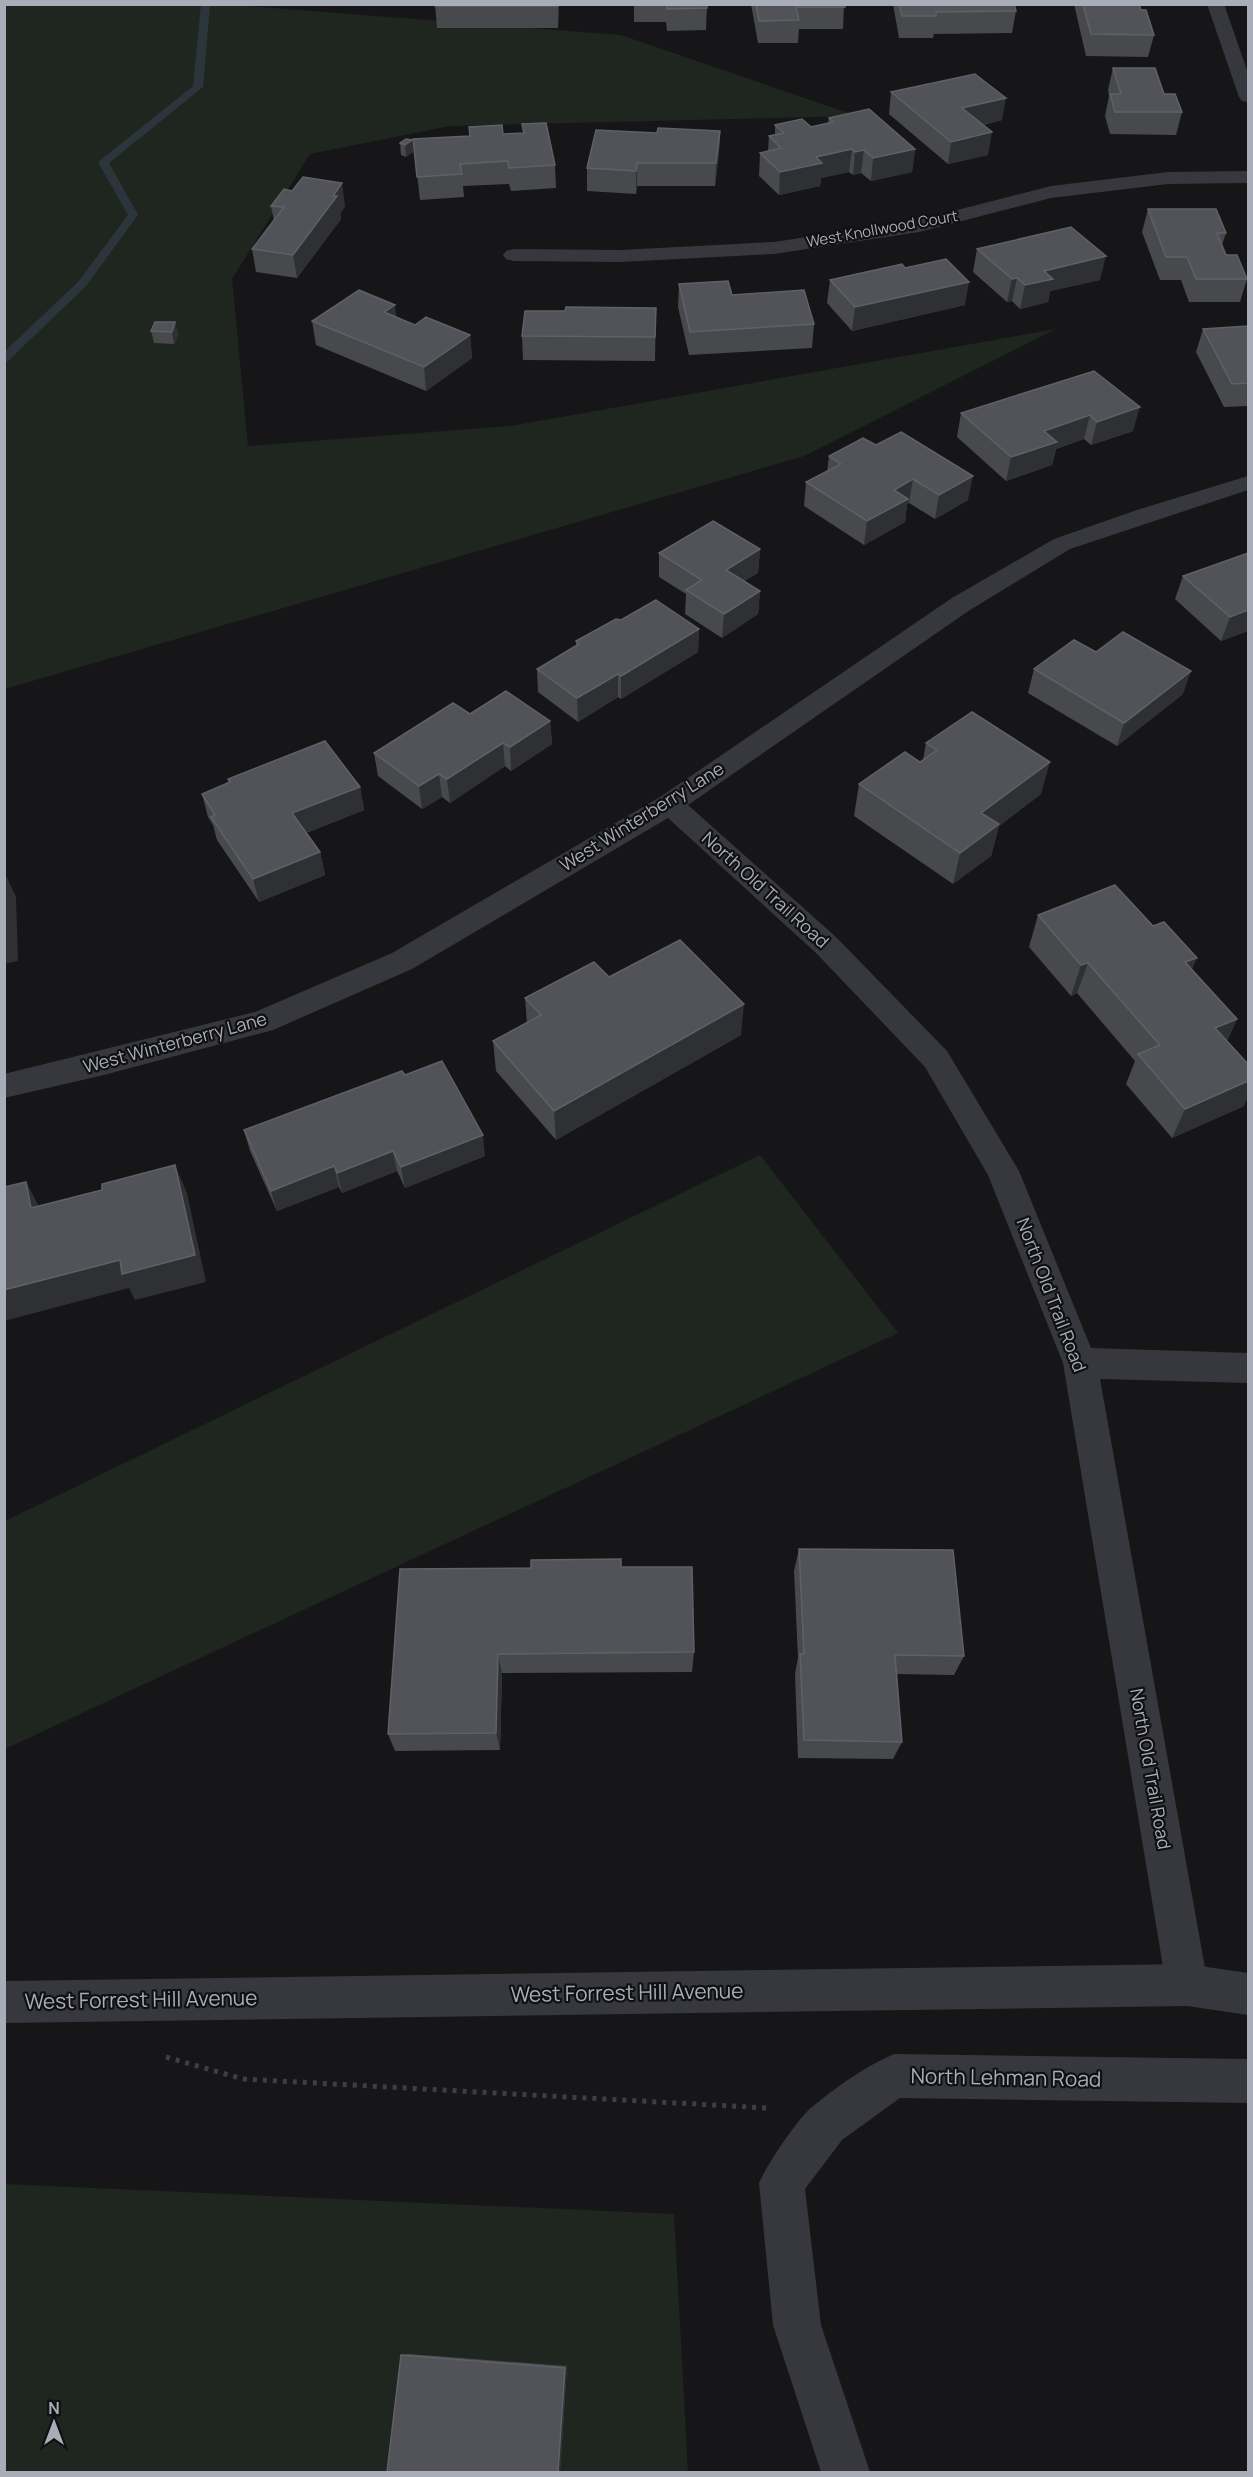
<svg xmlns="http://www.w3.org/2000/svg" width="1253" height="2477" font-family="Manrope,sans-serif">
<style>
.green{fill:#1e261f}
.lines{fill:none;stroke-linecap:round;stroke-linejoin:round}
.stream{fill:#2c353c;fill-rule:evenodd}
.path{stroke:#3d3f44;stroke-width:5;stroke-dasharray:4 6;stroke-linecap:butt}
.minor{fill:#37383d;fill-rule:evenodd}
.tertiary{fill:#37383d;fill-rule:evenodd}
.wall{fill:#47494d}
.shaded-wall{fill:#2f3033}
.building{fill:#525359;stroke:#5f6168;stroke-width:1.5}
.labels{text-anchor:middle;stroke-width:4.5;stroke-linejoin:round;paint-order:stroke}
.far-street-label{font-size:15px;fill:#a8adb8;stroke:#111113}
.street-label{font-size:18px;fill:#a8adb8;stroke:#111113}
.near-street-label{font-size:21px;fill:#a8adb8;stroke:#111113}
</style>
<rect width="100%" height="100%" fill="#161618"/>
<!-- green -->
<g class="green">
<polygon points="5,5 234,5 621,35 857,116 450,126 310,154 232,279 248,446 511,426 1056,329 804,456 5,689"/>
<polygon points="760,1155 898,1333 5,1749 5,1521"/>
<polygon points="5,2184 674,2214 688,2472 5,2472"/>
</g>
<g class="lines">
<!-- stream -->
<polygon class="stream" points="201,4 210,6 203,87 109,163 138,215 86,286 8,361 4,362 4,352 78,282 128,215 98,162 193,86"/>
<!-- path -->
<polyline class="path" points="166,2057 243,2079 767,2108"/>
<!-- minor -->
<g class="minor">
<polygon points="1207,4 1224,4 1248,73 1248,102 1242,101 1239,97"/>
<polygon points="1248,171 1248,183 1168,184 1051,198 919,232 774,254 620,262 513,261 506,259 503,255 506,251 513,249 620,250 774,242 918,220 1051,186 1168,172"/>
<polygon points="1248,476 1248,490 1070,549 970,610 688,805 836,937 947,1051 1019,1171 1091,1348 1248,1353 1248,1383 1100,1379 1208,1985 1202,2000 1187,2006 1172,2000 1166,1985 1063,1363 988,1175 925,1067 816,953 668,818 412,969 273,1030 104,1075 4,1098 4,1074 255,1012 392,953 660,797 952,598 1054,539 1137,510"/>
<path d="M894,2054L1248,2059V2103L900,2098L842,2140L805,2189L821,2325L870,2472H821L773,2325L759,2183C767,2165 797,2119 812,2107C836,2087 866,2066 894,2054Z"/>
</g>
<!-- tertiary -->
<polygon class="tertiary" points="1187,1964 1248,1973 1248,2015 1187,2006 4,2023 4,1981"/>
</g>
<!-- wall -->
<g class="wall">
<polygon points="435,4 559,4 558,28 437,28"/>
<polygon points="634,4 707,4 706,30 667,31 666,22 634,22"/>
<polygon points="751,4 844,4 843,29 799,29 798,43 758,43"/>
<polygon points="893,4 1014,4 1016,11 1012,33 934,34 933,38 899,38"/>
<polygon points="1074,4 1139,4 1141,10 1154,35 1148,57 1086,56"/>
<polygon points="1113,68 1164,94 1182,112 1176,135 1110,134 1105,116 1109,96 1108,90"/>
<polygon points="891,92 1002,120 983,125 988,155 948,164 889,114"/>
<polygon points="829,118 915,149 912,172 871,181 861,173 853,175 849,172 821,178 820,186 779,195 759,176 760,153 768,151 769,136 775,135 775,125 811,127 828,123"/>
<polygon points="522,124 555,165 556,188 511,191 509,184 463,186 464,197 420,200 413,139 470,136 469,127 503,134 523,133"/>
<polygon points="720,131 719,153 715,186 637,186 636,194 587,191 587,168 657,133"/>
<polygon points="412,140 413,152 406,157 401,155 400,143"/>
<polygon points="271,206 345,206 340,214 341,219 297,278 256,272 252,249 274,221"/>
<polygon points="1148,209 1226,233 1222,245 1226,255 1247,279 1240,302 1189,302 1181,280 1160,280 1142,232"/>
<polygon points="977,249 1100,280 1050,291 1048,302 1020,309 1012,301 1007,302 973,272"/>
<polygon points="905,268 965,305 852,331 827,303 830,280"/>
<polygon points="679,284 814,324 812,348 689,355 678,307"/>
<polygon points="656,308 655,361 523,360 522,336 565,311"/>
<polygon points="396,317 415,325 470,335 472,358 426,391 316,345 312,321"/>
<polygon points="175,322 178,335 174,344 154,343 151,331"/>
<polygon points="1248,326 1248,406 1224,407 1196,352 1203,329"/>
<polygon points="1094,371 1133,431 1091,445 1084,439 1056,449 1052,465 1006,481 957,437 961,413"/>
<polygon points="863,438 968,500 935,519 909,503 907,504 905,522 864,545 804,506 806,482 827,472 829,456"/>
<polygon points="760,549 758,573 744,581 760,591 758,614 722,638 685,614 686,594 659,577 659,553"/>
<polygon points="1248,553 1248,631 1221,641 1175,599 1183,576"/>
<polygon points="621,620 699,629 698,652 621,699 618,697 578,722 538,692 537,669 576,646 576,641"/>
<polygon points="1096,652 1183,694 1117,746 1028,693 1034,669"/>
<polygon points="470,714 550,721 552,744 511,771 505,766 450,803 442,797 422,809 378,776 374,753"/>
<polygon points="926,743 1041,794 999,826 991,856 953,884 854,816 859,784 920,762 923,760"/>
<polygon points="228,779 360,787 364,810 306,833 320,852 325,875 259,902 217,840 213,825 208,817 202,794 229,783"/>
<polygon points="1038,915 1192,970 1237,1019 1227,1041 1244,1106 1172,1138 1126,1084 1135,1061 1077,993 1071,996 1029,947"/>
<polygon points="609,977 741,1035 556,1140 496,1071 493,1041 527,1023 525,998"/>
<polygon points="405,1075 485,1156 405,1188 397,1171 342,1193 339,1187 277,1211 250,1151 244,1130"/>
<polygon points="799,1549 964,1656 954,1675 896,1674 902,1742 893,1759 798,1758 795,1673 798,1658 794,1571"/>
<polygon points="621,1567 694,1652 692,1672 502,1673 500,1750 395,1751 388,1734 400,1569"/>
<polygon points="409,2354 567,2366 560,2472 401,2355"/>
</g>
<!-- shaded-wall -->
<g class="shaded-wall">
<polygon points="558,4 559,4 558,28"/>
<polygon points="1006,98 1002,120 958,130 962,108"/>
<polygon points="720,131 719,153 715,186 716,163"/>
<polygon points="992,132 988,155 948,164 951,142"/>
<polygon points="412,140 413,152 406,157 405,145"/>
<polygon points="852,149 849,172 821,178 820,186 779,195 780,172 816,157"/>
<polygon points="915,149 912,172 871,181 873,158"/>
<polygon points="864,150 861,173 853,175 855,152"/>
<polygon points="637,163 637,186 636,194 636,171"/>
<polygon points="342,183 345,206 340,214 341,219 297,278 293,255"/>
<polygon points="1106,256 1100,280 1050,291 1048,302 1020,309 1025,285 1044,271"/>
<polygon points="1017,278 1012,301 1007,302 1012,279"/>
<polygon points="969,282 965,305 852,331 855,307"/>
<polygon points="395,305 398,328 384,312"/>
<polygon points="175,322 178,335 174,344 172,332"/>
<polygon points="470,335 472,358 426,391 424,367"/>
<polygon points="1140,407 1133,431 1091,445 1097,422"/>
<polygon points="1090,415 1084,439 1056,449 1052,465 1006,481 1011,457 1044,431"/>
<polygon points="973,476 968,500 935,519 939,495"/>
<polygon points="913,479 909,503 907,504 905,522 864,545 867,521 894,490"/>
<polygon points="760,549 758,573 724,594 726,570"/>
<polygon points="760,591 758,614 722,638 724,614"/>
<polygon points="1248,610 1248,631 1221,641 1230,617"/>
<polygon points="699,629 698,652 621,699 621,676"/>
<polygon points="1191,671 1183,694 1117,746 1124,723"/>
<polygon points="618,674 618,697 578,722 577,698"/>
<polygon points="550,721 552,744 511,771 510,747"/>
<polygon points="503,743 505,766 450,803 447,779"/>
<polygon points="1050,762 1041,794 999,826 991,856 953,884 960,853 981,813"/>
<polygon points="439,774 442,797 422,809 419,786"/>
<polygon points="360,787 364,810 297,836 292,813"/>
<polygon points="320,852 325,875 259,902 253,879"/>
<polygon points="4,871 16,897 18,961 4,964"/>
<polygon points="1197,958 1184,988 1185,962"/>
<polygon points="1088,963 1077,993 1071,996 1081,965"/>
<polygon points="744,1004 741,1035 556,1140 554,1111"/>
<polygon points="1237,1019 1223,1049 1215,1028"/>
<polygon points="1248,1081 1248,1097 1244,1106 1172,1138 1185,1109"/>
<polygon points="483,1135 485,1156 405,1188 401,1167"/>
<polygon points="393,1151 397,1171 342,1193 337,1173"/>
<polygon points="175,1165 187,1193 206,1282 135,1300 129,1288 4,1321 4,1290"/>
<polygon points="334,1166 339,1187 277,1211 271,1191"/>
<polygon points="26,1182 41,1210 31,1208"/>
<polygon points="498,1654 502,1673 500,1750 496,1733"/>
<polygon points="567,2366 560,2472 558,2472 565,2368"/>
</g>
<!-- building -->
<g class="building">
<rect x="435" y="4" width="123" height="2"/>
<polygon points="667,4 707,4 707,8 667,9"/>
<polygon points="756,4 844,4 845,7 796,7 799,20 759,21"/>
<polygon points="899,4 1014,4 1016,11 936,12 936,16 902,16"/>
<polygon points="1083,4 1139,4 1141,10 1146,10 1154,35 1091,34"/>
<polygon points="1113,68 1155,68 1164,94 1175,94 1182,112 1115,112 1110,94 1121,94"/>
<polygon points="975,74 1006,98 962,108 992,132 951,142 891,92"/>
<polygon points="869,109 915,149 873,158 864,150 855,152 852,149 816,157 822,163 780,172 760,153 781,148 769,136 784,133 775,125 802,119 811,127 833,122 829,118"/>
<polygon points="546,123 555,165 509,168 508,161 460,164 462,174 417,177 413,139 470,136 469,127 502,125 503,134 524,133 522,124"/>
<polygon points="658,128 720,131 716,163 637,163 636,171 587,168 596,130 657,133"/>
<polygon points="406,139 412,140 405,145 400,143"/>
<polygon points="303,177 342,183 333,196 337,196 293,255 252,249 284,207 271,206 284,189 292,191"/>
<polygon points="1148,209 1216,209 1226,233 1217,233 1226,255 1237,255 1247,279 1196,279 1187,257 1166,257"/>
<polygon points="1071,227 1106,256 1044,271 1053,279 1025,285 1017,278 1012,279 977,249"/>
<polygon points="946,259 969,282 855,307 830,280 902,264 905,268"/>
<polygon points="728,281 732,295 804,290 814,324 690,332 679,284"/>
<polygon points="359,290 395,305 384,312 415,325 426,317 470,335 424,367 312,321"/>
<polygon points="566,307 656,308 655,337 522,336 525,311 565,311"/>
<polygon points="155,322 175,322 172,332 151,331"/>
<polygon points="1248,326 1248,383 1232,384 1203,329"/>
<polygon points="1094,371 1140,407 1097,422 1090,415 1044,431 1057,442 1011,457 961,413"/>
<polygon points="901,432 973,476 939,495 913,479 894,490 908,499 867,521 806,482 841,464 829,456 863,438 876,445"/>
<polygon points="713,521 760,549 726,570 760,591 724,614 686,590 702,580 659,553"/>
<polygon points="1248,553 1248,610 1230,617 1183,576"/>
<polygon points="656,600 699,629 621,676 618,674 577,698 537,669 579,644 576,641 616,619 621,620"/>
<polygon points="1123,632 1191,671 1124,723 1034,669 1074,640 1096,652"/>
<polygon points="506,691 550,721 510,747 503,743 447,779 439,774 419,786 374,753 453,703 470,714"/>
<polygon points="972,712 1050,762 981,813 999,824 960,853 859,784 905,752 920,762 937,750 926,743"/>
<polygon points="325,741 360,787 292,813 320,852 253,879 211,817 215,815 202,794 230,782 228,779"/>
<polygon points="1115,885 1153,926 1164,922 1197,958 1185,962 1237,1019 1215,1028 1248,1064 1248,1081 1185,1109 1138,1054 1160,1045 1088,963 1081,965 1038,915"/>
<polygon points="680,940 744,1004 554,1111 493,1041 541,1015 525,998 594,962 609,977"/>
<polygon points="442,1061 483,1135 401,1167 393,1151 337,1173 334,1166 271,1191 244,1130 402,1071 405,1075"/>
<polygon points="175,1165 195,1255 122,1274 120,1260 4,1290 4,1187 26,1182 31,1208 102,1190 102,1184"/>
<polygon points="799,1549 953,1550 964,1656 895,1655 902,1742 804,1740 800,1654 804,1654"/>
<polygon points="621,1559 621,1567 692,1567 694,1652 498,1654 496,1733 388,1734 400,1569 531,1568 531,1560"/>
<polygon points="401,2355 565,2368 558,2472 387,2472"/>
</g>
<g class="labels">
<!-- far-street labels -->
<g class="far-street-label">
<text transform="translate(882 229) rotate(-10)" y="5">West Knollwood Court</text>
</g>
<!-- street labels -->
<g class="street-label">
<text transform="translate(642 817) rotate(-32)" y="6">West Winterberry Lane</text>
<text transform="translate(765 890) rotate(42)" y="6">North Old Trail Road</text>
<text transform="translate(175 1043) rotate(-15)" y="6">West Winterberry Lane</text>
<text transform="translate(1051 1295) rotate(69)" y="6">North Old Trail Road</text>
<text transform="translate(1150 1769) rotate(80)" y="6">North Old Trail Road</text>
</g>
<!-- near-street labels -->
<g class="near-street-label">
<text transform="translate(627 1993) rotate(-1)" y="7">West Forrest Hill Avenue</text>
<text transform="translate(141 2000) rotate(-1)" y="7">West Forrest Hill Avenue</text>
<text transform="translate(1006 2078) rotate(1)" y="7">North Lehman Road</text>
</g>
</g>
<!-- border -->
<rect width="1253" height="2477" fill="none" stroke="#a8adb8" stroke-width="12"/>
<!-- north arrow -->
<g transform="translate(54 2423)" stroke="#111113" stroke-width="4.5" paint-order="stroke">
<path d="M0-4.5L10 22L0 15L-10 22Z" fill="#a8adb8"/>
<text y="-9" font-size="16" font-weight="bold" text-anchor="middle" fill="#a8adb8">N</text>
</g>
</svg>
